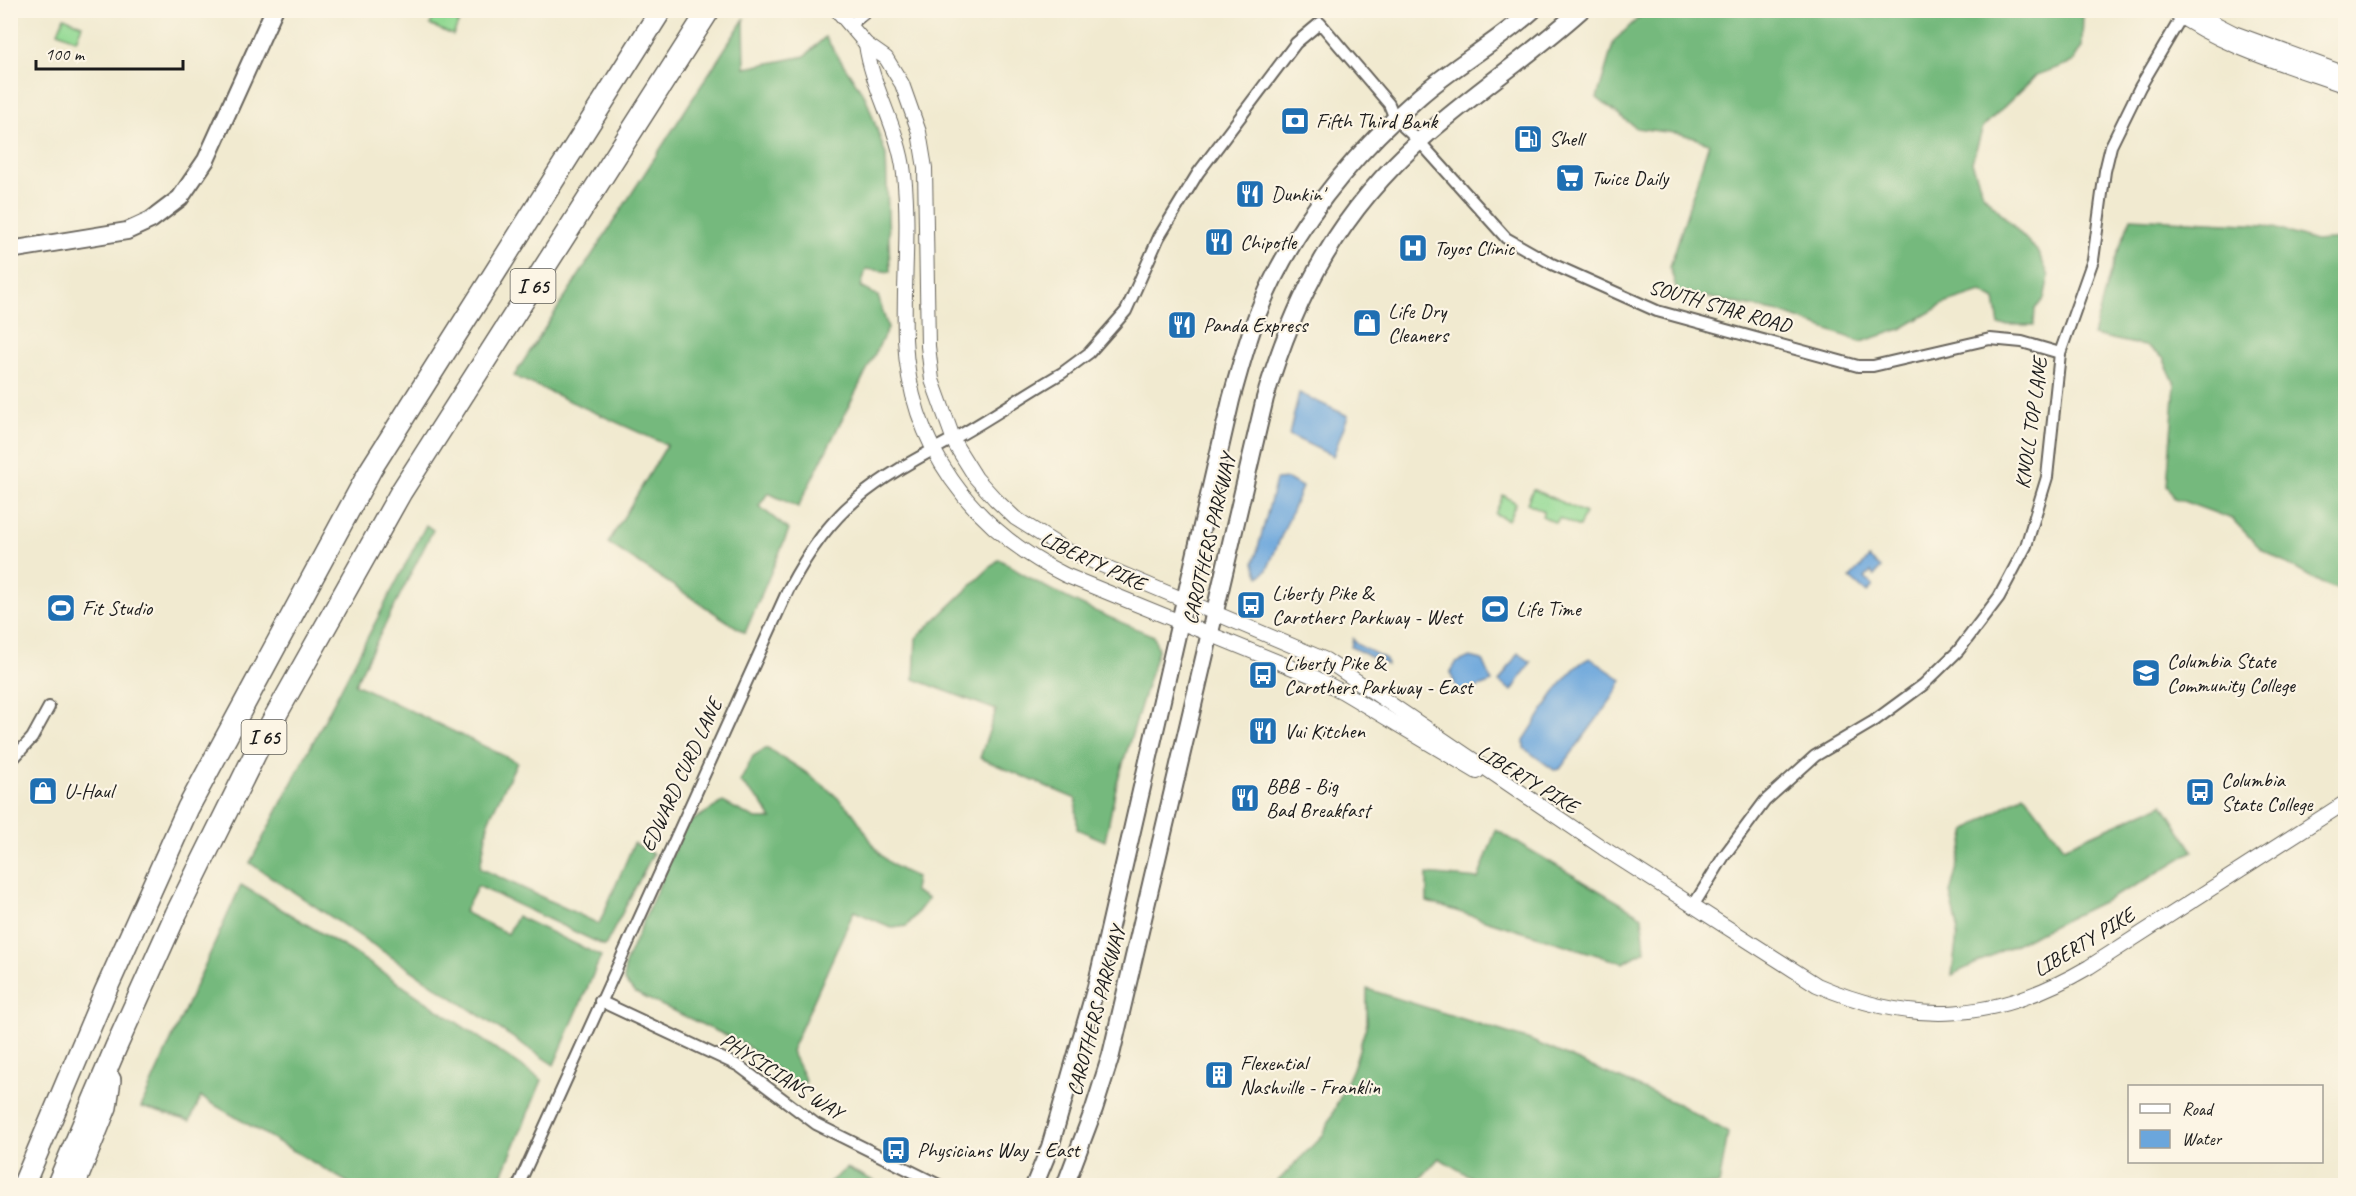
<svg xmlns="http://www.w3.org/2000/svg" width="2356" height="1196" font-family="Caveat,sans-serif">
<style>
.green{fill:#92d993;stroke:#577a58;stroke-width:1.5}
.forest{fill:#75b97d;stroke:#486a4c;stroke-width:1.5}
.water{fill:#6ba6dc;stroke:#44617c;stroke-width:1.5}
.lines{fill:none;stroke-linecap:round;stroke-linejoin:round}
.minor-casing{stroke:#67645b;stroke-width:14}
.tertiary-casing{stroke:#67645b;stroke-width:16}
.secondary-casing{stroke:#67645b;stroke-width:20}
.motorway-casing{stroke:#67645b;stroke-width:24}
.minor{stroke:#fff;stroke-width:10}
.tertiary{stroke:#fff;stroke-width:14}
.secondary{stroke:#fff;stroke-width:16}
.motorway{stroke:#fff;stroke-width:21}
.labels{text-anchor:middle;stroke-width:4.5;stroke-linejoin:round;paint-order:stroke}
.shield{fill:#fcf5e5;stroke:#5f5d58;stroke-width:1.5}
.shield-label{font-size:20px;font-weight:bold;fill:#1c1c1c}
.poi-label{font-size:21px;fill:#1c1c1c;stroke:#fcf5e5;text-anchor:start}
.street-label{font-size:21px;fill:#1c1c1c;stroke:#fcf5e5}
</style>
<rect width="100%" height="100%" fill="#fcf5e5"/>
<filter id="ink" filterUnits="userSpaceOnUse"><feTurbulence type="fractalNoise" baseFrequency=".0167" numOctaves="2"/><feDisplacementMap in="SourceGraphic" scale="12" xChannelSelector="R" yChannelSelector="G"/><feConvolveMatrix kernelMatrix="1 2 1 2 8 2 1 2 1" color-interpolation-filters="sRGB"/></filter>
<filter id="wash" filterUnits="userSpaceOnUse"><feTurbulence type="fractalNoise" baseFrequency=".008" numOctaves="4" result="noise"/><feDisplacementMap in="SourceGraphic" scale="24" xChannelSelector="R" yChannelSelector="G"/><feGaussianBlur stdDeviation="1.35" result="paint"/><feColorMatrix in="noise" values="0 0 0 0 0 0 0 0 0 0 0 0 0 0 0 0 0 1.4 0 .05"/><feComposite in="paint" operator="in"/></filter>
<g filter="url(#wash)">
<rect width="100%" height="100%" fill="#f1ead0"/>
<!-- green -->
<g class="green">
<polygon points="437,10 464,11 453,35 430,25"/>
<polygon points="64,17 82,25 76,40 58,32"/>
<polygon points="1533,489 1585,513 1579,527 1559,518 1556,523 1542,516 1544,511 1527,503"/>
<polygon points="1503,495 1516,503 1508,520 1495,514"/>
</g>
<!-- forest -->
<g class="forest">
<polygon points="1646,11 2083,11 2082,47 2073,62 2037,75 1983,127 1972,162 1983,194 2038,252 2049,276 2044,299 2035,309 2034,325 1999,325 1995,300 1981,292 1944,304 1901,329 1861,342 1779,312 1677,291 1670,267 1709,143 1682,134 1636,128 1597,98 1614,41"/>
<polygon points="744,19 745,68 805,56 825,37 866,98 886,155 890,272 866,269 861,287 878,296 888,328 798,507 768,493 759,506 789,530 745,633 608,543 667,445 514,376"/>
<polygon points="2131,218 2265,225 2315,241 2345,239 2345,592 2321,583 2261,549 2232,519 2174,498 2167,485 2175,384 2163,358 2149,347 2093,335 2110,273"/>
<polygon points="426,525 433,530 355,684 517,762 489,819 480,868 599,924 634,843 653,854 605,946 478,886 464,912 508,934 517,916 601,956 554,1065 250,863"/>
<path d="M999,559C1048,592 1100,614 1154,636L1158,650L1117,783L1105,841L1077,829L1076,799L980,758L996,710L914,679L916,638Z"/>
<path d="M766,748C798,766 827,785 852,812C863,826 870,842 881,855C890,865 904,872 916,877L914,891L928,899L907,926L893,928L854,911L791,1051L806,1081L799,1088L744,1044L635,993L624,981L625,964L685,825L723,802L756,819H772L761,802L740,782L753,756Z"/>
<polygon points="2024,794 2064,847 2163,804 2193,851 2139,884 1952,975 1958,927 1950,893 1967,830"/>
<polygon points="1496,830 1642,916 1645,951 1623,963 1427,902 1427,874 1478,879"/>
<polygon points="241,885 351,951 542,1080 498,1185 352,1185 201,1097 190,1121 141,1107"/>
<polygon points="1367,989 1530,1040 1680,1105 1728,1133 1719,1185 1479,1185 1471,1177 1439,1158 1419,1180 1417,1185 1274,1185 1323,1135 1354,1066 1367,1023"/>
<polygon points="847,1168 882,1185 826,1185"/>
</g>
<!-- water -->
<g class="water">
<polygon points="1299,393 1348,416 1333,456 1289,435"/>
<polygon points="1288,479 1302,487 1267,570 1259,577 1254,563 1276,480"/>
<polygon points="1869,558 1881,568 1874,576 1871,572 1865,578 1873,586 1867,593 1850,578"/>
<polygon points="1353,639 1356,644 1386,659 1387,665 1351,647"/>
<polygon points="1518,653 1531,662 1512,691 1499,682"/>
<polygon points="1470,657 1482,660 1492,682 1460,694 1450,673 1456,663"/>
<path d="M1590,658L1622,680L1613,697L1560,769L1554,770L1524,748V740C1539,718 1566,667 1590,658Z"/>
</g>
</g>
<g filter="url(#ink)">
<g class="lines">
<!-- minor casing -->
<g class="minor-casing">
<g id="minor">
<polyline points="851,24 868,10"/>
<polyline points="10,762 32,738 49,707"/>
<polyline points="1693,906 1724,856 1765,801 1815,756 1874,721 1923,685 1958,651 1999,597 2026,546 2047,477 2060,353 2093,260 2105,171 2111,146 2140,87 2185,11"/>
<polyline points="600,1001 739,1066 816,1124 941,1186"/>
<path d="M518,1186L788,590C833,505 871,483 953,439C990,419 1025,394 1062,373L1089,353L1126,311L1159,237L1198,173L1296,43L1320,23L1389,104L1395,119L1419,141L1506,238L1552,264L1657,311L1858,366H1873L1990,339L2022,342L2060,353"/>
</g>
</g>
<!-- tertiary casing -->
<g class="tertiary-casing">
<g id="tertiary">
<path d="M837,10L866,44L886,58L902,84L919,132L925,168L928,346L932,380L956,446L976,478L995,499L1015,518L1066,550L1326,660L1603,848L1817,985C1916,1028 1997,1021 2089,967L2346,802"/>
<path d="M2171,10C2222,47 2287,65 2346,86"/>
<polyline points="2189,10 2234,33 2346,74"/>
<path d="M866,44C872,89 899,128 904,174C910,229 903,284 905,339C909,445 972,529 1065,575L1310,675L1343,692L1477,772"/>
</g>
</g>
<!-- secondary casing -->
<g class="secondary-casing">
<g id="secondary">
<polyline points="10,250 127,231 151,220 180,198 206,160 274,10"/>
<path d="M1034,1186L1050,1147L1096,987L1231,400C1239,371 1247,341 1258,313C1292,227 1351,156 1420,96C1455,65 1498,42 1533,10"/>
<path d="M1065,1186L1094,1109L1111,1055L1265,398C1296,293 1341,210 1424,137C1475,92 1531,55 1581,10"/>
</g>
</g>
<!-- motorway casing -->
<g class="motorway-casing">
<g id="motorway">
<polyline points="23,1186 105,992 188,808 371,469 661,10"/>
<polyline points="57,1186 116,1047 176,914 263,738 401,492 709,10"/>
<polyline points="74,1186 106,1107 110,1080"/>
</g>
</g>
<!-- minor -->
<use href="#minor" class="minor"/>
<!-- tertiary -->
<use href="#tertiary" class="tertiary"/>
<!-- secondary -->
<use href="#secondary" class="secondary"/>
<!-- motorway -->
<use href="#motorway" class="motorway"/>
</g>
</g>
<!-- icons -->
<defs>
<g id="bank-square" transform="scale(1.5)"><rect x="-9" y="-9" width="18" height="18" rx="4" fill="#1f6fb2" stroke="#fcf5e5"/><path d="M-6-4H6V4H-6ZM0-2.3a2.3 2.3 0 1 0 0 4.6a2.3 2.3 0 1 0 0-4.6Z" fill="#fff"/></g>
<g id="fuel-square" transform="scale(1.5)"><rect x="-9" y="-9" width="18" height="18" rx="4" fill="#1f6fb2" stroke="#fcf5e5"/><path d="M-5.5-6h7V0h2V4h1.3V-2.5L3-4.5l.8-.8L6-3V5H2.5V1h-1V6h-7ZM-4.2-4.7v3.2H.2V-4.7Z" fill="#fff"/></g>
<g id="supermarket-square" transform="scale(1.5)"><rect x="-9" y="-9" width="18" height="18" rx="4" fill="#1f6fb2" stroke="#fcf5e5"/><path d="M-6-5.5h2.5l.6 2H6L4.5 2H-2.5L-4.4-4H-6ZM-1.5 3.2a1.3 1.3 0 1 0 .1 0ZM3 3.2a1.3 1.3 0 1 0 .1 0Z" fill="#fff"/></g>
<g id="restaurant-square" transform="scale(1.5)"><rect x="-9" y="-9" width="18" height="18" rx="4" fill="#1f6fb2" stroke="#fcf5e5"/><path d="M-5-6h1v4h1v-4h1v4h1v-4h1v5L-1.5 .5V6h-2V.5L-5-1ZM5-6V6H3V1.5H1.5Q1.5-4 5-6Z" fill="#fff"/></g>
<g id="hospital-square" transform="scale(1.5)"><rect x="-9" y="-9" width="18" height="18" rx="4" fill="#1f6fb2" stroke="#fcf5e5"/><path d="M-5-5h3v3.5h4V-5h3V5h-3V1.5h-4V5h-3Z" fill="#fff"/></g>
<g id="shop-square" transform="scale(1.5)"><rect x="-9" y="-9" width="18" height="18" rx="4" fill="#1f6fb2" stroke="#fcf5e5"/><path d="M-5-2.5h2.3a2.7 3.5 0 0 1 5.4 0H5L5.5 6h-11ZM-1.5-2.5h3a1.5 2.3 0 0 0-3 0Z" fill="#fff"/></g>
<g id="bus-square" transform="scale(1.5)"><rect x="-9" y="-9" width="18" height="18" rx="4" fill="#1f6fb2" stroke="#fcf5e5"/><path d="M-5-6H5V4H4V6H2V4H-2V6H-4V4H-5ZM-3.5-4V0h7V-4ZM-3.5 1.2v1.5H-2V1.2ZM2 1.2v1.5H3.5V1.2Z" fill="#fff"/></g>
<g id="stadium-square" transform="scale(1.5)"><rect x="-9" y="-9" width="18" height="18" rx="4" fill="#1f6fb2" stroke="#fcf5e5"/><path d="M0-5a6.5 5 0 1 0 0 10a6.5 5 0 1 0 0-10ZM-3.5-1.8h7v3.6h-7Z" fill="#fff"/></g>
<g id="university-square" transform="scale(1.5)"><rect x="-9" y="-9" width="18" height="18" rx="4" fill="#1f6fb2" stroke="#fcf5e5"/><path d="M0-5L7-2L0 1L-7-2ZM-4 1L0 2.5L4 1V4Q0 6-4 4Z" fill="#fff"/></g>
<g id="building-square" transform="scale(1.5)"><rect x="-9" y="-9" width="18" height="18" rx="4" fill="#1f6fb2" stroke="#fcf5e5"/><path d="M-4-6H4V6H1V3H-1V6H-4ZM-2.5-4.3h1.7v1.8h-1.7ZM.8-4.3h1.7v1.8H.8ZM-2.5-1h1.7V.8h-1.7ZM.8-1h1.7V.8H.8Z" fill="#fff"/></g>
</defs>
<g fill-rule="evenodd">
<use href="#bank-square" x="1295" y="121"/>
<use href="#fuel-square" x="1528" y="139"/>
<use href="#supermarket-square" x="1570" y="178"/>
<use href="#restaurant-square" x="1250" y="194"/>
<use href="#restaurant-square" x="1219" y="242"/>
<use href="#hospital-square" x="1413" y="248"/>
<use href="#shop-square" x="1367" y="323"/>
<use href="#restaurant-square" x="1182" y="325"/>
<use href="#bus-square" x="1251" y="605"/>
<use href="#stadium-square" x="61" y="608"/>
<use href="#stadium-square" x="1495" y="609"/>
<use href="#university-square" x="2146" y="673"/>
<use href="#bus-square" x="1263" y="675"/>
<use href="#restaurant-square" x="1263" y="731"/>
<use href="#shop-square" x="43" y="791"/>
<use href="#bus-square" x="2200" y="792"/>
<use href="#restaurant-square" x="1245" y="798"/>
<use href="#building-square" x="1219" y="1075"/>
<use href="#bus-square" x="896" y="1150"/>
</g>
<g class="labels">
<!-- shield labels -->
<g class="shield">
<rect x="510.5" y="269" width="45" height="34" rx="4.5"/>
<rect x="241.5" y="720" width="45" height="34" rx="4.5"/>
</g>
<g class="shield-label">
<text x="533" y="293">I 65</text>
<text x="264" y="744">I 65</text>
</g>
<!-- poi labels -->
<g class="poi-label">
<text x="1316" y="128">Fifth Third Bank</text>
<text x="1549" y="146">Shell</text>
<text x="1591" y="185">Twice Daily</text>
<text x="1271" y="201">Dunkin'</text>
<text x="1240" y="249">Chipotle</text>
<text x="1434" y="255">Toyos Clinic</text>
<text x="1388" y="318">Life Dry<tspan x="1388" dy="24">Cleaners</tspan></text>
<text x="1203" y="332">Panda Express</text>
<text x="1272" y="600">Liberty Pike &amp;<tspan x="1272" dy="24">Carothers Parkway - West</tspan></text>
<text x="82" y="615">Fit Studio</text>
<text x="1516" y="616">Life Time</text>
<text x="2167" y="668">Columbia State<tspan x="2167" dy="24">Community College</tspan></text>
<text x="1284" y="670">Liberty Pike &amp;<tspan x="1284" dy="24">Carothers Parkway - East</tspan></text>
<text x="1284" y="738">Vui Kitchen</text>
<text x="2221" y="787">Columbia<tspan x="2221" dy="24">State College</tspan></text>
<text x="1266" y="793">BBB - Big<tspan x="1266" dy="24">Bad Breakfast</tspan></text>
<text x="64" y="798">U-Haul</text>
<text x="1240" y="1070">Flexential<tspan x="1240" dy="24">Nashville - Franklin</tspan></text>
<text x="917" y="1157">Physicians Way - East</text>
</g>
<!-- street labels -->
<g class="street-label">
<text transform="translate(1720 306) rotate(16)" y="7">SOUTH STAR ROAD</text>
<text transform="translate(2031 423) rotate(-82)" y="7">KNOLL TOP LANE</text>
<text transform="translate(1209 539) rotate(-77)" y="7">CAROTHERS PARKWAY</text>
<text transform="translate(1093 561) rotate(25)" y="7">LIBERTY PIKE</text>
<text transform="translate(681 775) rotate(-65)" y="7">EDWARD CURD LANE</text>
<text transform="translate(1528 779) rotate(31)" y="7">LIBERTY PIKE</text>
<text transform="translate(2084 942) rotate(-31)" y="7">LIBERTY PIKE</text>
<text transform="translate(1096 1011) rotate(-75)" y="7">CAROTHERS PARKWAY</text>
<text transform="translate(782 1076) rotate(33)" y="7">PHYSICIANS WAY</text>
</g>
</g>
<!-- margin -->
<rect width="2356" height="1196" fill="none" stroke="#fcf5e5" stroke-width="36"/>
<!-- legend -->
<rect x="2128" y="1085" width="195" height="78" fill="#fcf5e5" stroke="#a29e95" stroke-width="1.5"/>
<rect x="2140" y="1104" width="30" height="9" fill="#ffffff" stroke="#a29e95" stroke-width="1.5"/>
<text x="2182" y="1115" font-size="18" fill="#1c1c1c">Road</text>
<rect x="2140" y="1130" width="30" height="18" fill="#6ba6dc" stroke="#a29e95" stroke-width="1.5"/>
<text x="2182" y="1145" font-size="18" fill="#1c1c1c">Water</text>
<!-- scale -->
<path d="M36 60v9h147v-9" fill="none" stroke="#1c1c1c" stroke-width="3"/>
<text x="45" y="60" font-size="18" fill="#1c1c1c" stroke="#fcf5e5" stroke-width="4.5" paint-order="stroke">100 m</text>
</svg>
